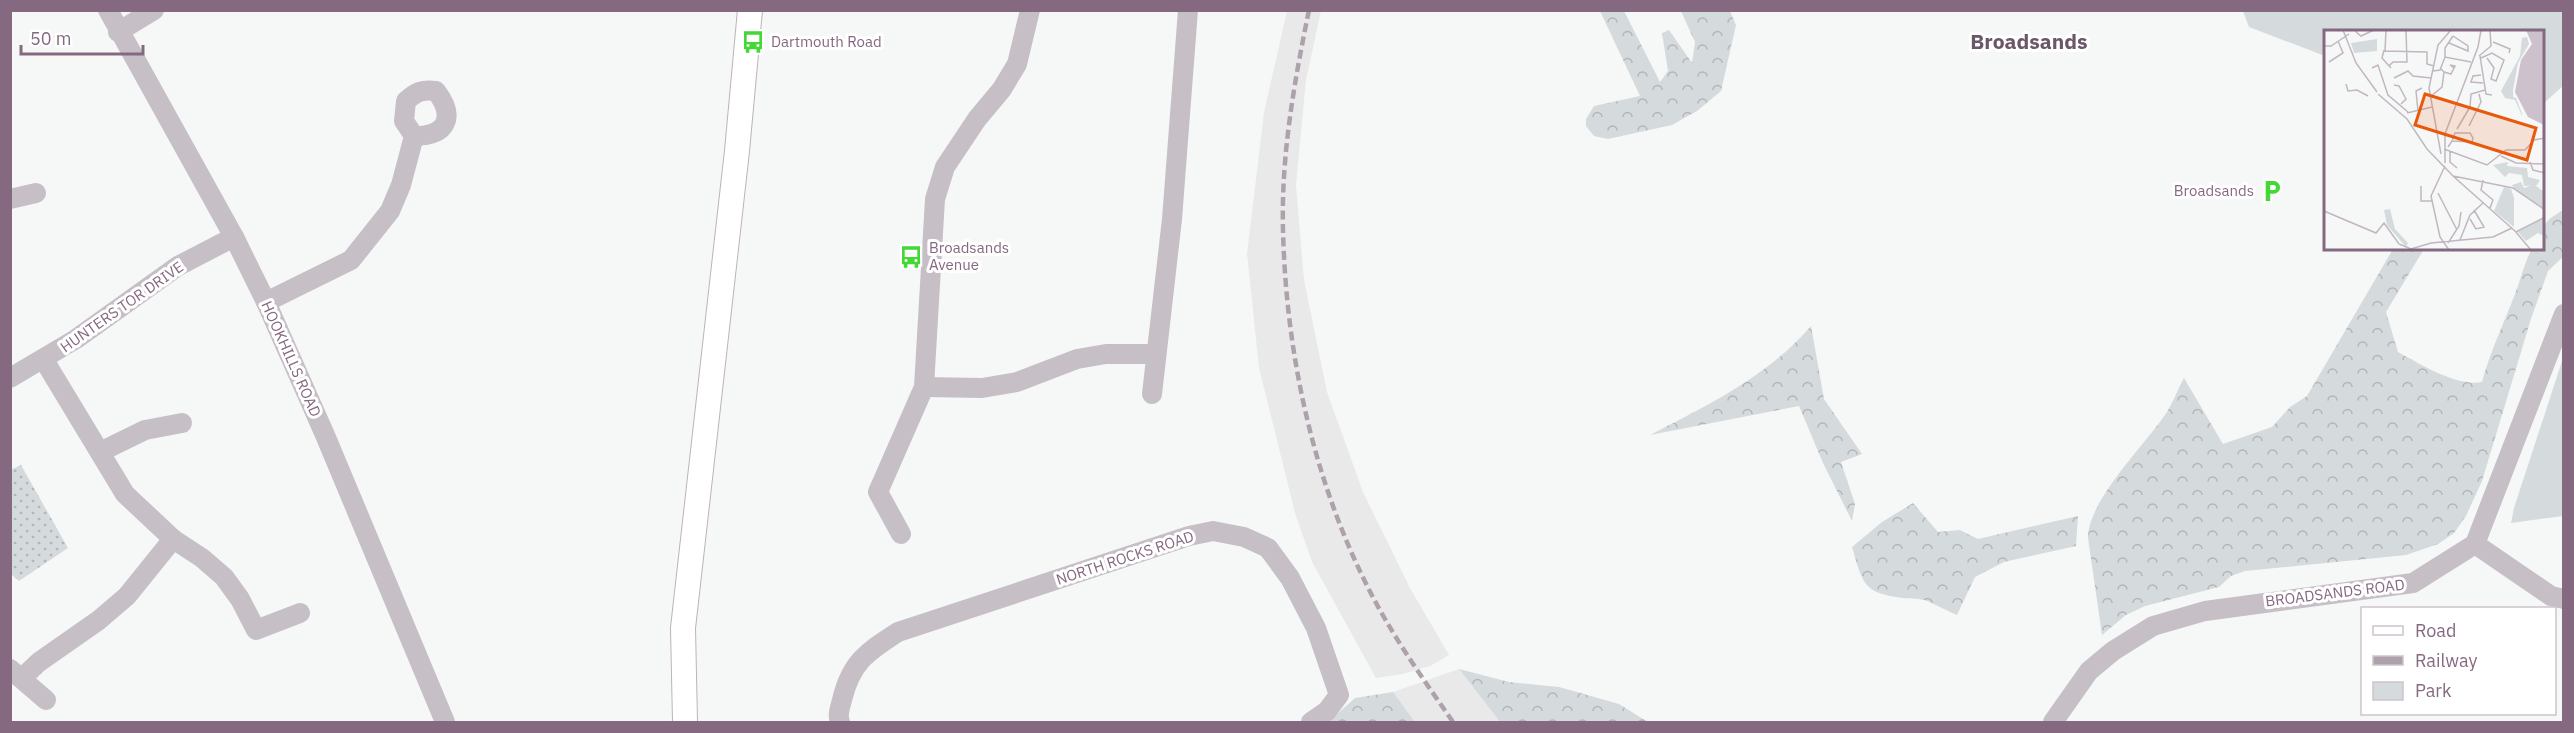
<svg xmlns="http://www.w3.org/2000/svg" width="2574" height="733" font-family="'IBM Plex Sans',sans-serif">
<style>
.built{fill:#e9e9e9}
.green{fill:#d5dadd}
.forest{fill:url(#forest-crowns)}
.park{fill:url(#park-dots)}
.lines{fill:none;stroke-linecap:round;stroke-linejoin:round}
.major-casing{stroke:#bcb3ba;stroke-width:26}
.minor{stroke:#c7bfc6;stroke-width:20}
.major{stroke:#fff;stroke-width:24}
.rail{stroke:#ada1ab;stroke-width:4.5;stroke-dasharray:9 4.5;stroke-linecap:butt}
.labels{text-anchor:middle;stroke-width:6;stroke-linejoin:round;paint-order:stroke}
.poi-label{font-size:15px;fill:#856981;stroke:#fff;text-anchor:start}
.street-label{font-size:15px;fill:#856981;stroke:#fff}
.district-label{font-size:21px;font-weight:bold;fill:#6a5768;stroke:#fff}
.inset-road{fill:none;stroke:#c2b6c1;stroke-width:1.5}
.view{fill:#e8590c;fill-opacity:0.15;stroke:#e8590c;stroke-width:3}
.inset-edge{fill:none;stroke:#856981;stroke-width:3}
</style>
<defs>
<pattern id="forest-crowns" width="20" height="18" patternUnits="userSpaceOnUse" patternTransform="scale(1.5)"><rect width="20" height="18" fill="#d5dadd"/><path d="M2 6a3 3 0 1 1 6 0M12 15a3 3 0 1 1 6 0" fill="none" stroke="#b2b5b9"/></pattern>
<pattern id="park-dots" width="8" height="8" patternUnits="userSpaceOnUse" patternTransform="scale(1.5)"><rect width="8" height="8" fill="#d5dadd"/><path d="M2 2h.1M6 6h.1" fill="none" stroke="#b2b5b9" stroke-width="1.8" stroke-linecap="round"/></pattern>
</defs>
<rect width="100%" height="100%" fill="#f6f8f7"/>
<!-- built -->
<g class="built">
<polygon points="1287,11 1321,11 1306,80 1296,185 1304,280 1327,392 1363,492 1410,588 1449,655 1430,666 1403,674 1376,678 1312,562 1295,513 1259,368 1247,254 1264,112"/>
<polygon points="1459,669 1500,722 1415,722 1393,692"/>
</g>
<!-- green -->
<g class="green">
<polygon points="2243,11 2563,11 2563,86 2543,104 2542,32 2325,32 2325,56 2249,27"/>
<polygon points="2563,358 2563,516 2511,523 2514,508"/>
</g>
<!-- forest -->
<g class="forest">
<polygon points="1600,11 1624,11 1660,82 1668,71 1662,33 1669,30 1692,63 1695,42 1681,11 1730,11 1736,25 1721,91 1697,111 1672,125 1608,139 1594,136 1586,126 1586,119 1594,106 1640,96"/>
<path d="M2563,210V257L2548,271L2531,319L2482,481L2466,516L2454,533L2438,544L2406,555L2245,571L2231,576L2219,587L2145,606L2126,615L2102,635L2088,538C2088,500 2146,444 2167,412C2173,402 2178,389 2184,378L2223,444L2272,427L2290,407L2307,396L2393,249H2424L2386,312L2398,352C2420,364 2457,387 2482,382C2490,352 2504,323 2515,294C2521,279 2524,263 2532,249H2542C2542,224 2542,223 2563,210Z"/>
<path d="M1811,326L1824,399L1862,454L1841,462L1855,504L1852,521L1823,463L1799,406L1650,435C1708,405 1768,376 1811,326Z"/>
<path d="M1913,503L1938,532L1960,530L1978,539L2078,516L2076,546L2004,562L1975,577L1957,615C1947,611 1935,604 1927,601C1920,598 1911,599 1903,598C1863,593 1863,584 1852,547L1882,522Z"/>
<polygon points="1459,669 1509,682 1559,687 1619,704 1648,722 1500,722"/>
<polygon points="1393,692 1415,722 1328,722 1355,698"/>
</g>
<!-- park -->
<polygon class="park" points="21,465 68,548 19,581 11,574 10,470"/>
<g class="lines">
<!-- major casing -->
<g class="major-casing">
<polyline id="major" points="685,722 683,628 737,151 750,10"/>
</g>
<!-- minor -->
<g class="minor">
<polyline points="108,10 234,237 266,302 325,435 445,722"/>
<polyline points="118,32 154,10"/>
<polyline points="10,199 36,193"/>
<path d="M266,302L351,260L390,211L401,185L414,136L404,121L406,101C416,92 422,89 436,91C456,117 447,136 414,136"/>
<polyline points="44,360 125,494 173,539 202,558 224,577 240,599 256,630 300,613"/>
<polyline points="10,378 76,339 178,266 234,237"/>
<polyline points="924,387 982,388 1017,382 1077,359 1106,354 1156,354"/>
<polyline points="1152,394 1172,219 1188,10"/>
<polyline points="100,452 145,430 182,423"/>
<polyline points="901,534 878,492 924,387 935,199 945,167 977,119 1002,89 1017,64 1030,10"/>
<polyline points="2475,544 2551,596 2564,599"/>
<polyline points="10,669 46,700"/>
<polyline points="22,678 39,662 99,620 127,596 173,539"/>
<path d="M840,722C837,715 840,708 842,700C851,662 867,652 898,632L1189,536L1213,531L1244,537L1268,548L1290,578L1316,628L1339,695L1327,711L1311,722"/>
<polyline points="2053,722 2089,671 2113,651 2153,626 2205,611 2413,583 2475,544 2564,314"/>
</g>
<!-- major -->
<use href="#major" class="major"/>
<!-- rail -->
<path class="rail" d="M1309,10C1294,83 1281,156 1283,230C1286,357 1315,489 1375,601C1398,644 1426,683 1453,722"/>
</g>
<!-- icons -->
<defs>
<g id="bus-bare" transform="scale(1.8)"><path d="M-5-6H5V4H4V6H2V4H-2V6H-4V4H-5ZM-3.5-4V0h7V-4ZM-3.5 1.2v1.5H-2V1.2ZM2 1.2v1.5H3.5V1.2Z" fill="#43d836" stroke="#fff" stroke-width="2.5" paint-order="stroke"/></g>
<g id="parking-bare" transform="scale(1.8)"><path d="M-3.5-5.5H1a3.5 3.5 0 0 1 0 7H-1V5.5H-3.5ZM-1-3.4V-.6H.8a1.4 1.4 0 0 0 0-2.8Z" fill="#43d836" stroke="#fff" stroke-width="2.5" paint-order="stroke"/></g>
</defs>
<g fill-rule="evenodd">
<use href="#bus-bare" x="753" y="42"/>
<use href="#parking-bare" x="2272" y="191"/>
<use href="#bus-bare" x="911" y="257"/>
</g>
<g class="labels">
<!-- poi labels -->
<g class="poi-label">
<text x="771" y="47">Dartmouth Road</text>
<text x="2254" y="196" text-anchor="end">Broadsands</text>
<text x="929" y="253">Broadsands<tspan x="929" dy="17">Avenue</tspan></text>
</g>
<!-- street labels -->
<g class="street-label">
<text transform="translate(122 307) rotate(-35)" y="5">HUNTERS TOR DRIVE</text>
<text transform="translate(291 359) rotate(66)" y="5">HOOKHILLS ROAD</text>
<text transform="translate(1125 558) rotate(-18)" y="5">NORTH ROCKS ROAD</text>
<text transform="translate(2335 593) rotate(-7)" y="5">BROADSANDS ROAD</text>
</g>
<!-- district labels -->
<g class="district-label">
<text x="2029" y="49">Broadsands</text>
</g>
</g>
<!-- overview -->
<g transform="translate(2324 30)">
<rect width="220" height="220" fill="#f6f8f7"/>
<path d="M203,7L205,14L194,33L189,60V67L192,68L198,84V86L191,70L181,68L177,61L196,26L198,8ZM197,152L200,158L210,154L220,162V179L192,161L188,155ZM180,157L187,159L190,168V197L170,181ZM220,188V206L214,203L202,211L194,202Z" fill="#d5dadd"/>
<path d="M184,132L183,136L203,138L204,147L216,150L213,155L200,156L198,145L185,143L181,147L169,135ZM66,179L71,199L84,213L82,217L63,195L60,180Z" fill="#d5dadd"/>
<path d="M53,9V21L30,23L27,13Z" fill="#d5dadd"/>
<path d="M202,0H220V95L204,87L191,62L197,30L208,14Z" fill="#cdc1ce"/>
<path class="inset-road" d="M19,0L32,33L53,62M62,0L61,21L103,22V34L110,36M31,1L37,6L50,0M169,12L186,19L185,23M125,13L144,21V16L129,6M0,16H7L25,4M60,20L58,28L67,38M155,26L167,16L166,0M156,26L162,64L168,65M121,27V18L129,6M157,28L168,23L180,30L172,51L167,49L170,38L163,28M5,32L19,23L14,11M65,36L69,32H83L82,0M48,38L54,35L64,65L84,82M109,41L116,40L121,27L147,32M120,42L127,44L130,38L126,35L131,36L130,38M157,45L149,46L147,52L159,53M70,48L84,41L89,46L107,48M22,54L24,61L33,60L44,66M70,55L75,56L82,69L77,74M54,64L83,89L103,119L129,146L191,201L207,220M106,67L118,57L120,42L117,39M94,81L92,61L98,58M83,83L108,77M145,96L157,72L155,64M133,99L146,77L147,64L161,60M124,117L128,111L148,112L149,108L146,103H131L128,111M120,119L163,135L182,120H201L210,110L221,108M126,121V132L133,138M117,124L105,58L114,15L127,0M177,126L192,133L221,134M206,132L209,140L221,143M121,133V104L154,17L157,0M121,136L107,166L116,207L125,220M129,146L189,158L221,180M159,150L157,160L169,170L166,178M97,156V171H108M114,163L133,200M0,181L52,203L60,193L75,214L87,219L107,213L169,207L188,198M146,189L152,199L160,197L150,180M192,202L221,187M136,210L146,185L159,173M124,213L135,196L137,182"/>
<path class="view" d="M101,64L212,98L203,130L91,95Z"/>
<rect width="220" height="220" class="inset-edge"/>
</g>
<!-- border -->
<rect width="2574" height="733" fill="none" stroke="#856981" stroke-width="24"/>
<!-- legend -->
<rect x="2361" y="607" width="195" height="108" fill="#ffffff" stroke="#cec3cd" stroke-width="1.5"/>
<rect x="2373" y="626" width="30" height="9" fill="#ffffff" stroke="#cec3cd" stroke-width="1.5"/>
<text x="2415" y="637" font-size="18" fill="#856981">Road</text>
<rect x="2373" y="656" width="30" height="9" fill="#ada1ab" stroke="#cec3cd" stroke-width="1.5"/>
<text x="2415" y="667" font-size="18" fill="#856981">Railway</text>
<rect x="2373" y="682" width="30" height="18" fill="#d5dadd" stroke="#cec3cd" stroke-width="1.5"/>
<text x="2415" y="697" font-size="18" fill="#856981">Park</text>
<!-- scale -->
<path d="M21 45v9h122v-9" fill="none" stroke="#856981" stroke-width="3"/>
<text x="30" y="45" font-size="18" fill="#856981" stroke="#ffffff" stroke-width="4.5" paint-order="stroke">50 m</text>
</svg>
